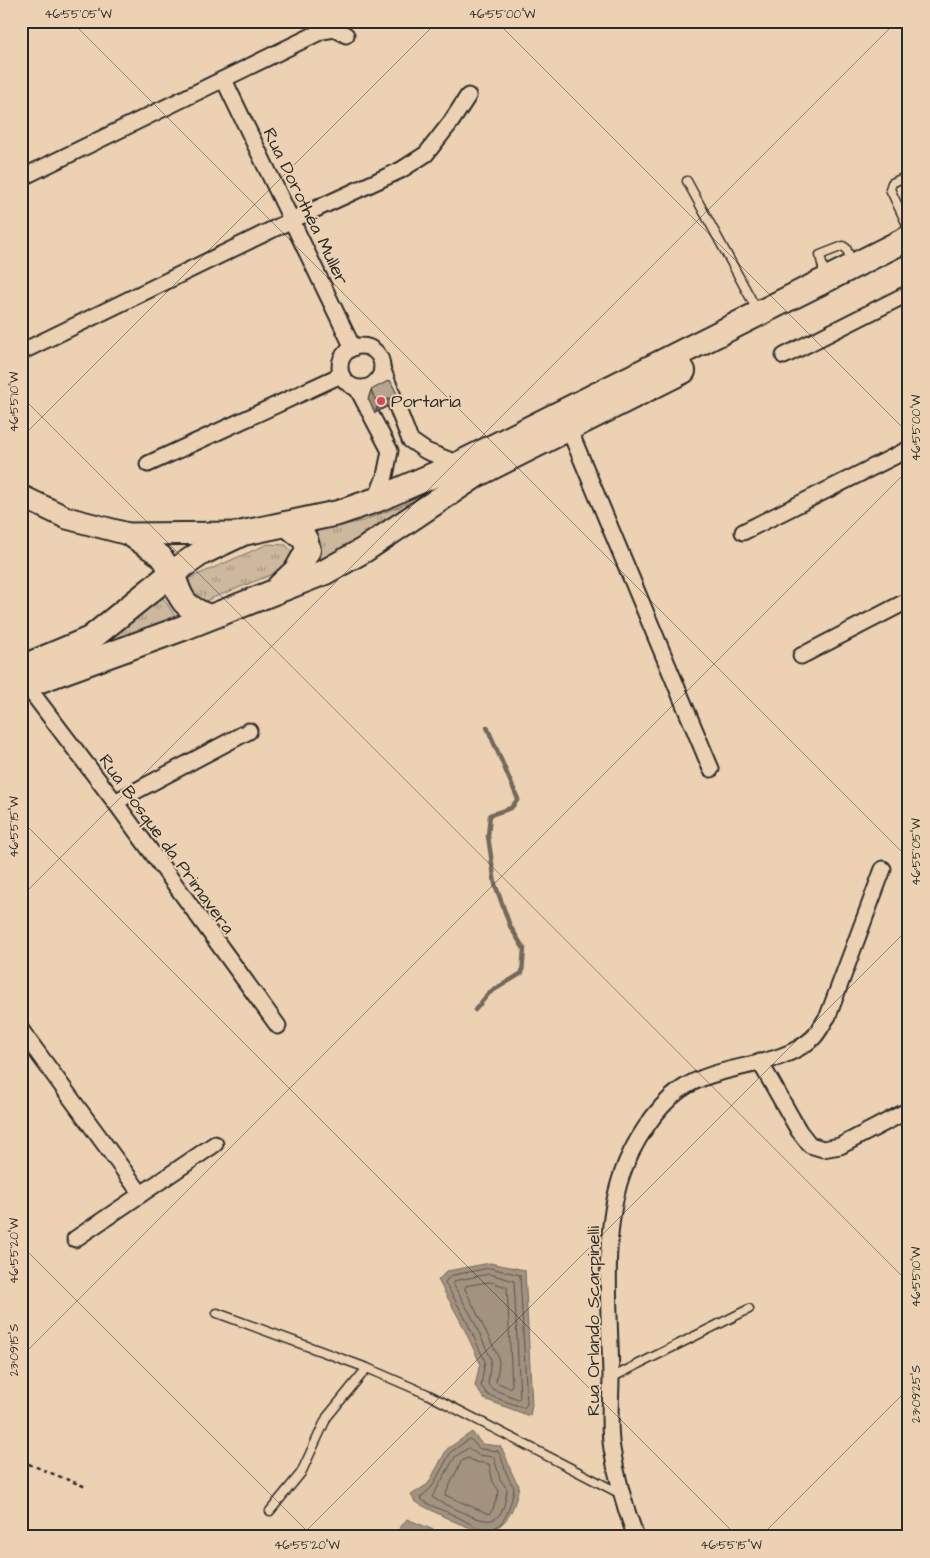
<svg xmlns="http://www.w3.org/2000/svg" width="930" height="1558" font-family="'Architects Daughter',sans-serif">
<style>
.grass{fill:url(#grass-tufts);stroke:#7c7164}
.water{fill:#a2927f;stroke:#72695d}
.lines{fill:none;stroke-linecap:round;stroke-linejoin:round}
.shore{stroke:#5b544d;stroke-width:1}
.stream{stroke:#72695d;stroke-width:4.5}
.lane-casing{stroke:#2b2b2b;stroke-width:11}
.street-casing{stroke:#2b2b2b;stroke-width:19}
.secondary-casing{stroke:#2b2b2b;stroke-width:25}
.primary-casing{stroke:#2b2b2b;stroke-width:28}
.path{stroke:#2b2b2b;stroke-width:2.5;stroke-dasharray:4 4;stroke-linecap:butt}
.lane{stroke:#ecd2b3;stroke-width:8}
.street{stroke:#ecd2b3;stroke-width:15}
.secondary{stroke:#ecd2b3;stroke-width:21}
.primary{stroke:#ecd2b3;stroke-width:24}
.wall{fill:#9d8d7a;stroke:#2b2b2b}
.shaded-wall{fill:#7f7363;stroke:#2b2b2b}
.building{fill:#b6a48e;stroke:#2b2b2b}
.ticks{fill:none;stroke:#2b2b2b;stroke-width:1;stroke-opacity:0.45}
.poi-dot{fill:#d1495b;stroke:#ecd2b3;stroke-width:2}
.labels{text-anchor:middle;stroke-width:4;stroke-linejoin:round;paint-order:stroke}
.street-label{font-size:18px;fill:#2b2b2b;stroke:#ecd2b3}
.poi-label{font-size:18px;fill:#2b2b2b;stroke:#ecd2b3;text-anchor:start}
.neatline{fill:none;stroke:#2b2b2b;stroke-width:2}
.ticks-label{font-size:12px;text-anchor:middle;fill:#2b2b2b}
</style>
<defs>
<pattern id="grass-tufts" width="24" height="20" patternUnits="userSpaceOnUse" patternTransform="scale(1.25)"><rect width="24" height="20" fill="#cdb79d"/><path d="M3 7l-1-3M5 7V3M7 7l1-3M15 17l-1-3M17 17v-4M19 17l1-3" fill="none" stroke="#a79580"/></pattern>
</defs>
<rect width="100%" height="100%" fill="#ecd2b3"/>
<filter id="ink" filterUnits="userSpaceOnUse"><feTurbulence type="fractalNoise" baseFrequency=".02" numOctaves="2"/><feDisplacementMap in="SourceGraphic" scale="10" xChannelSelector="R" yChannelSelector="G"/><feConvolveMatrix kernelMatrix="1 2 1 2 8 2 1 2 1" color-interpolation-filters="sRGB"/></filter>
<g filter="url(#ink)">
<!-- grass -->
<g class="grass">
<polygon points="415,500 370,533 320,564 321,548 314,531 363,521"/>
<polygon points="268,544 286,545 294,554 283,570 200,603 188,592 188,579"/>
<polygon points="162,596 177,619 93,648"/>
</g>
<!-- water -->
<g class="water">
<polygon points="490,1263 525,1270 532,1405 530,1416 484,1399 475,1386 480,1363 461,1322 438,1280 447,1271"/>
<path d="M472,1432L482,1444L500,1446C509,1459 509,1473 519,1485C507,1558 462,1525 415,1502L411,1495L428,1484L447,1449Z"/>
<polygon points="407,1519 451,1537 393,1537"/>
</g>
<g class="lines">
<!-- shore -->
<g class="shore">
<polygon points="490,1268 520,1275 527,1404 524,1408 488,1395 481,1386 485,1361 466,1320 445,1282 450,1276"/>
<polygon points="490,1274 514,1281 520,1397 518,1399 492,1389 488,1384 491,1359 472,1317 453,1284 455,1281"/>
<polygon points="490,1282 507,1287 512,1385 510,1388 496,1382 499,1364 498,1356 465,1289 466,1286"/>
<path d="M470,1439L480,1449L498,1451C505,1463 505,1476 514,1487C512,1501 506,1531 486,1529C475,1528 464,1520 454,1515C443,1510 428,1506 420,1498L432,1487L451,1452Z"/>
<path d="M469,1448L478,1455L494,1457L500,1479L507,1489C503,1527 489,1525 460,1511C451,1507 440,1503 432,1497L455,1457Z"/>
<polygon points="468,1458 476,1462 489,1464 493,1482 499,1491 493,1509 489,1514 445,1495 461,1462"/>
</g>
<!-- stream -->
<polyline class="stream" points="475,1010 489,993 522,973 524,949 510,926 495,884 488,836 490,815 511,808 518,799 487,727"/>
<!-- lane casing -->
<g class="lane-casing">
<g id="lane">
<polyline points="909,175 892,183 890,189 909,229"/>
<polyline points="687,181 757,310"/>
<polyline points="825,277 820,255 843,246 846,248 853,264"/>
<polyline points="217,1313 367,1368 427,1394 621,1494"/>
<polyline points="611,1378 749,1309"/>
<polyline points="270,1511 301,1473 327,1417 367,1368"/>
</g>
</g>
<!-- street casing -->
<g class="street-casing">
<g id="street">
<polyline points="224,80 353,348"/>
<polyline points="21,178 322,31 335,29 346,35"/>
<circle cx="361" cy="367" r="21"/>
<polyline points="21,352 292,220 401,170 426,154 451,122 468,96"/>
<polyline points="784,356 909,293"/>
<polyline points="382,368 410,440 426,451 459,464"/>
<polyline points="357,388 390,451 385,476 376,500"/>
<polyline points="569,429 711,769"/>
<polyline points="148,464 341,375"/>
<polyline points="743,532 909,449"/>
<polyline points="801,656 909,600"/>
<polyline points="26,685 115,802 278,1026"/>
<polyline points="115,802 249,731"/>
<polyline points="21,1030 141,1194"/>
<polyline points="760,1062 799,1131 810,1145 823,1149 840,1146 909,1110"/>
<polyline points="75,1239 215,1144"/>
<path d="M636,1537C625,1508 617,1480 612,1449C608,1426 611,1401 611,1377C610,1313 601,1235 622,1174C632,1145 654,1109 680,1090C719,1062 777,1070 813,1038C819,1032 823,1023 828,1016L883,869"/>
</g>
</g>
<!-- secondary casing -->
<g class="secondary-casing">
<g id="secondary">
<polyline points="21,496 67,518 128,534 243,533"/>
<polyline points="128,534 161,556 172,573"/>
</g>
</g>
<!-- primary casing -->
<g class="primary-casing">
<g id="primary">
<path d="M172,573C181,600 182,606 209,617"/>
<polyline points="280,586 297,570 308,550 305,539 287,524"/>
<polyline points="21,668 90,639 172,573 201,553 243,533 338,513 376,500 459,464 909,238"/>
<polyline points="21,687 183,628 325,572 364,550 476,475 683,371"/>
</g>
</g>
<!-- path -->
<polyline class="path" points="21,1461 86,1487"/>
<!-- lane -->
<use href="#lane" class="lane"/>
<!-- street -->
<use href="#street" class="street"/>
<!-- secondary -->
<use href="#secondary" class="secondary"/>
<!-- primary -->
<use href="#primary" class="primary"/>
</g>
<!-- wall -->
<polygon class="wall" points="371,390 397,394 394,403 375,413 368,399"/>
<!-- shaded-wall -->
<polygon class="shaded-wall" points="397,394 394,403 375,413 378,405"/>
<!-- building -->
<polygon class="building" points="390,380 397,394 378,405 371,390"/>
</g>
<!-- ticks -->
<path class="ticks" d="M71,21L909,859M496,21L909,434M21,396L909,1283M21,438L438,21M21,820L738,1537M21,897L897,21M21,1245L313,1537M21,1357L909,469M300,1537L909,928M760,1537L909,1388"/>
<!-- markers -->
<circle class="poi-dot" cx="381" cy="401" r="5"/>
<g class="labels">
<!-- street labels -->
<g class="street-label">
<text transform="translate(306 206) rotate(64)" y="6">Rua Dorothéa Muller</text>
<text transform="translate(167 844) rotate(54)" y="6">Rua Bosque da Primavera</text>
<text transform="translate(593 1321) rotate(-90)" y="6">Rua Orlando Scarpinelli</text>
</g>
<!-- poi labels -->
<g class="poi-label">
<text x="391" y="407">Portaria</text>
</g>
</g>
<!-- margin -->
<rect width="930" height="1558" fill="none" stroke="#ecd2b3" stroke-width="55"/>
<rect x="28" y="28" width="874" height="1502" class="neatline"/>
<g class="ticks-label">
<text x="78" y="18">46°55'05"W</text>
<text x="502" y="18">46°55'00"W</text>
<text transform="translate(14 402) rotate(-90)" y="4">46°55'10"W</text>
<text transform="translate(916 428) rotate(-90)" y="4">46°55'00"W</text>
<text transform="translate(14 827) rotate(-90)" y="4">46°55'15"W</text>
<text transform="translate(916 852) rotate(-90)" y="4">46°55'05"W</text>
<text transform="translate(14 1251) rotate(-90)" y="4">46°55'20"W</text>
<text transform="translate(916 1277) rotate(-90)" y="4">46°55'10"W</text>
<text transform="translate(14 1350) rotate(-90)" y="4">23°09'15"S</text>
<text transform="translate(916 1394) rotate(-90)" y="4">23°09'25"S</text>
<text x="307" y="1549">46°55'20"W</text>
<text x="731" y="1549">46°55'15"W</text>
</g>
</svg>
